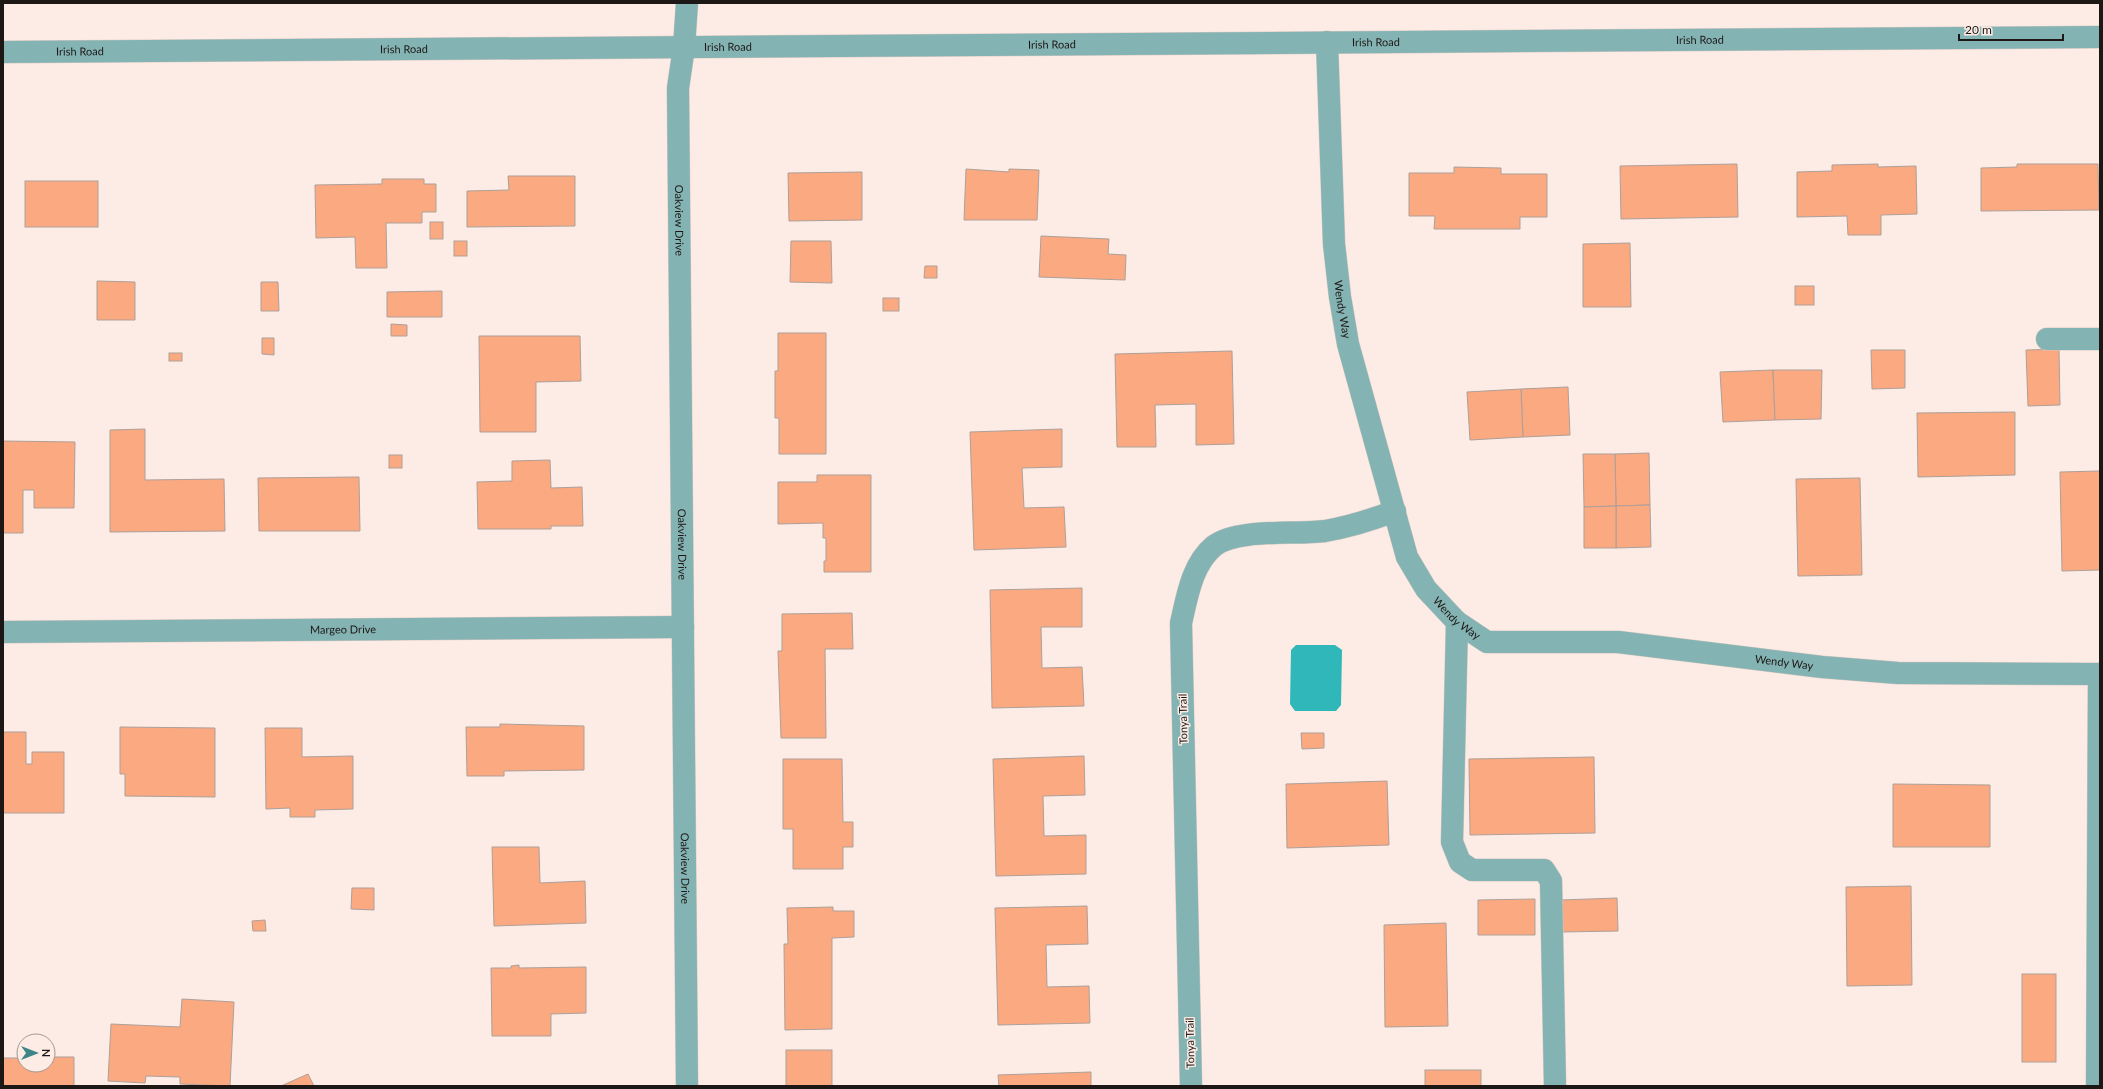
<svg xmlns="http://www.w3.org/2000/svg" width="2103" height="1089" font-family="Lato,sans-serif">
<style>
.water{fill:#2fb7b9}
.building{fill:#fba981;stroke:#ae9f98}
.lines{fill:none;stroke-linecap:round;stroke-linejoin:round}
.minor-casing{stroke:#d8cac4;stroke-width:23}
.minor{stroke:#84b3b3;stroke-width:22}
.labels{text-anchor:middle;stroke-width:3;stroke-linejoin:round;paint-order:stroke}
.street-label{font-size:11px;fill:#1d1815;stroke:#fcece5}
</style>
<rect width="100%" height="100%" fill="#fcece5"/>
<!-- water -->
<polygon class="water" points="1296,645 1335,645 1342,650 1341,705 1336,711 1295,711 1290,704 1291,650"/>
<!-- building -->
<g class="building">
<polygon points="1737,164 1738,217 1621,219 1620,166"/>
<polygon points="1878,164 1878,167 1916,166 1917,214 1881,215 1881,235 1848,235 1847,216 1797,217 1797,172 1832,171 1832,165"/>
<polygon points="2017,164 2098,164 2099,210 1981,211 1981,168 2017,167"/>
<polygon points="1454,167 1501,168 1501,174 1547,174 1547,217 1520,217 1520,229 1434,229 1435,216 1409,216 1409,173 1454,173"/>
<polygon points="966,169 1009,172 1009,169 1039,170 1037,220 964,220"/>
<polygon points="862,172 862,220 789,221 788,173"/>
<polygon points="508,176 575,176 575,226 467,227 467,191 509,190"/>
<polygon points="382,179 424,179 424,184 436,184 436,212 422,212 422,223 386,223 387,268 356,268 355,237 316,238 315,185 382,184"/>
<rect x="25" y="181" width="73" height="46"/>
<rect x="430" y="222" width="13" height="17"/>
<polygon points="1041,236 1109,239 1108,254 1126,255 1125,280 1039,277"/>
<rect x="454" y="241" width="13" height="15"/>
<polygon points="791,241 831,241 832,283 790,282"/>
<polygon points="1630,243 1631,307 1583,307 1583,244"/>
<polygon points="925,266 937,266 937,278 924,278"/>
<polygon points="97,281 135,282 135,320 97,320"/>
<polygon points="261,282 278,282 279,311 261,311"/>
<rect x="1795" y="286" width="19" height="19"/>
<polygon points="442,291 442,317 387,317 387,292"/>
<rect x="883" y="298" width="16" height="13"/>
<polygon points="391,324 407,325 407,336 391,336"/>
<polygon points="778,333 826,333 826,454 779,454 779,418 775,418 775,371 778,371"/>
<polygon points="479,336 580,336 581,381 536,382 536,432 480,432"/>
<polygon points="262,338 274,338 274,355 262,354"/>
<polygon points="2059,349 2060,405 2028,406 2026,350"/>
<polygon points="1871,350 1905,350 1905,388 1872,389"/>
<polygon points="1232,351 1234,444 1196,445 1196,404 1155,405 1156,447 1117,447 1115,354"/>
<rect x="169" y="353" width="13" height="8"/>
<polygon points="1773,370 1775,420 1723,422 1720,372"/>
<polygon points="1773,370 1822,370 1821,419 1775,420"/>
<polygon points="1568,387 1570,435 1523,437 1521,389"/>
<polygon points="1521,389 1523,437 1470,440 1467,392"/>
<polygon points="2015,412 2015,475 1918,477 1917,413"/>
<polygon points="145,429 145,480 224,479 225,531 110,532 110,430"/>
<polygon points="1062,429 1062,467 1022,468 1024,508 1064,507 1066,547 974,550 970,432"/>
<polygon points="3,441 75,442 74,508 34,508 34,490 23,490 23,533 3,533"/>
<polygon points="1649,453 1650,505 1616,506 1615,454"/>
<polygon points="1583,454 1615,454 1616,506 1584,507"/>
<rect x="389" y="455" width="13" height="13"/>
<polygon points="550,460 551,488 582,487 583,526 551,526 551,529 478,529 477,482 512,481 512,461"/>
<polygon points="2100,471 2100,570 2062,571 2060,472"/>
<polygon points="817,475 871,475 871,572 824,572 824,561 826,561 826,538 823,538 823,523 778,524 778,482 817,482"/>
<polygon points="359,477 360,531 259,531 258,478"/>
<polygon points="1860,478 1862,575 1798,576 1796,479"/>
<polygon points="1650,505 1651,547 1616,548 1616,506"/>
<polygon points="1616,506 1616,548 1584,548 1584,507"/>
<polygon points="1082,588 1082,627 1041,627 1042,668 1082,667 1084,706 992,708 990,590"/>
<polygon points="852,613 853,649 825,649 826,738 781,738 778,651 782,651 782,614"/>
<polygon points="500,724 584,726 584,770 504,771 504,776 467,776 466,727 500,727"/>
<polygon points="120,727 215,728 215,797 125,796 125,774 120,774"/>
<polygon points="265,728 302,728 302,757 353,756 353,809 315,810 315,817 290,817 290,808 266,809"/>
<polygon points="3,732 26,732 26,764 32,764 32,752 64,752 64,813 3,813"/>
<polygon points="1301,733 1324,733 1324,748 1302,749"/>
<polygon points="1084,756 1085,795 1043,796 1044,836 1086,835 1086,874 996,876 993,759"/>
<polygon points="1594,757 1595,833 1470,835 1469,759"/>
<polygon points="783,759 842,759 843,822 853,822 853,847 843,847 843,869 793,869 793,829 783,829"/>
<polygon points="1387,781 1389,845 1287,848 1286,784"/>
<polygon points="1893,784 1990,785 1990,847 1893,847"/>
<polygon points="492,847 539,847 540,883 585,881 586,923 494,926"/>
<polygon points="1911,886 1912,985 1847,986 1846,887"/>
<polygon points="352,888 374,888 374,910 351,909"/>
<polygon points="1617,898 1618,931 1562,932 1561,900"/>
<polygon points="1535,899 1535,935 1478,935 1478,900"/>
<polygon points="1087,906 1088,944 1046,945 1047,987 1089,986 1090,1023 998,1025 995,908"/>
<polygon points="833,907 833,911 854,911 854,937 832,938 832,1029 785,1030 784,944 788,944 787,908"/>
<polygon points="265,920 266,931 253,931 252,921"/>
<polygon points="1446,923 1448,1026 1385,1027 1384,925"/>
<polygon points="519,965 519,968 586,967 586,1013 551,1014 551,1036 492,1036 491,968 511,968 511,966"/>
<rect x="2022" y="974" width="34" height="88"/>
<polygon points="182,999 234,1002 230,1086 180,1084 180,1077 146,1076 145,1083 108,1081 111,1024 180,1027"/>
<rect x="786" y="1050" width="46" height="36"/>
<polygon points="48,1057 74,1057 74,1086 3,1086 3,1058 24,1058 24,1065 48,1065"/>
<rect x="1425" y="1070" width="56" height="16"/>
<polygon points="1091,1072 1091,1086 999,1086 998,1075"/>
<polygon points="308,1074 314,1086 281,1086"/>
</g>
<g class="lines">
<!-- minor casing -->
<g class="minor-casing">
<g id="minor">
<path id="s1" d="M687,3L684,47L678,88L687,1086"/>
<path id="s2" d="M1327,42L1334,244L1340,297L1348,344L1407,557L1426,589L1457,622L1487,642H1618L1822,667L1898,673L2100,674"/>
<path id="s3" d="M3,52L2100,37"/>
<polyline points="2047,339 2100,339"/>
<polyline points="1457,622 1452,842 1460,862 1472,870 1544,870 1551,881 1555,1086"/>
<path id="s4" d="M3,632L683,627"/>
<path d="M1191,1086L1181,623C1187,597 1192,564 1214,546C1237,528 1295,535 1325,531C1349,527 1371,520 1395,511"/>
<polyline points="2097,1086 2099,674"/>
</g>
</g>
<!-- minor -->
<use href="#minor" class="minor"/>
</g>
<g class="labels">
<!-- street labels -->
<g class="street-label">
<text dy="4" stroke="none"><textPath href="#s3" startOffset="1697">Irish Road</textPath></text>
<text dy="4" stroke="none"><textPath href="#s3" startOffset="1373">Irish Road</textPath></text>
<text dy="4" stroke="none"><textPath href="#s3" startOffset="1049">Irish Road</textPath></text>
<text dy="4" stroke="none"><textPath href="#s3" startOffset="725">Irish Road</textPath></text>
<text dy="4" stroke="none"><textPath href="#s3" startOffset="401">Irish Road</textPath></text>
<text dy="4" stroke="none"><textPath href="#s3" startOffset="77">Irish Road</textPath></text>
<text dy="4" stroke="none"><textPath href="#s1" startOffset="218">Oakview Drive</textPath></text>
<text dy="4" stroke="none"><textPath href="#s2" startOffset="268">Wendy Way</textPath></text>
<text dy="4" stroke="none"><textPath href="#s1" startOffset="542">Oakview Drive</textPath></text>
<text dy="4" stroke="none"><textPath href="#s2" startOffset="604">Wendy Way</textPath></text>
<text dy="4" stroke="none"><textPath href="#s4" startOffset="340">Margeo Drive</textPath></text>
<text dy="4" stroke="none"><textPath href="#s2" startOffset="941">Wendy Way</textPath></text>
<text transform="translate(1183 719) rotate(-91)" y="4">Tonya Trail</text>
<text dy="4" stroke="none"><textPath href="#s1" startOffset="866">Oakview Drive</textPath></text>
<text transform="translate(1190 1043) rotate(-91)" y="4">Tonya Trail</text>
</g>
</g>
<!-- border -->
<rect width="2103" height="1089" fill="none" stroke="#1d1815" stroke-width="8"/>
<!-- north arrow -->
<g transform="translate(36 1053) rotate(90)"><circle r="19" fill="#fcece5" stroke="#a39792"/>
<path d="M0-3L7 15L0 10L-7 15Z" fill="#3d8586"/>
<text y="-6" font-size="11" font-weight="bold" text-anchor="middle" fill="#1d1815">N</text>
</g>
<!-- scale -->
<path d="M1959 34v6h104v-6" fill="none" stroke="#1d1815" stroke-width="2"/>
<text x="1965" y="34" font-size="12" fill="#1d1815" stroke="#fcece5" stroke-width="3" paint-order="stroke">20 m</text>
</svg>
